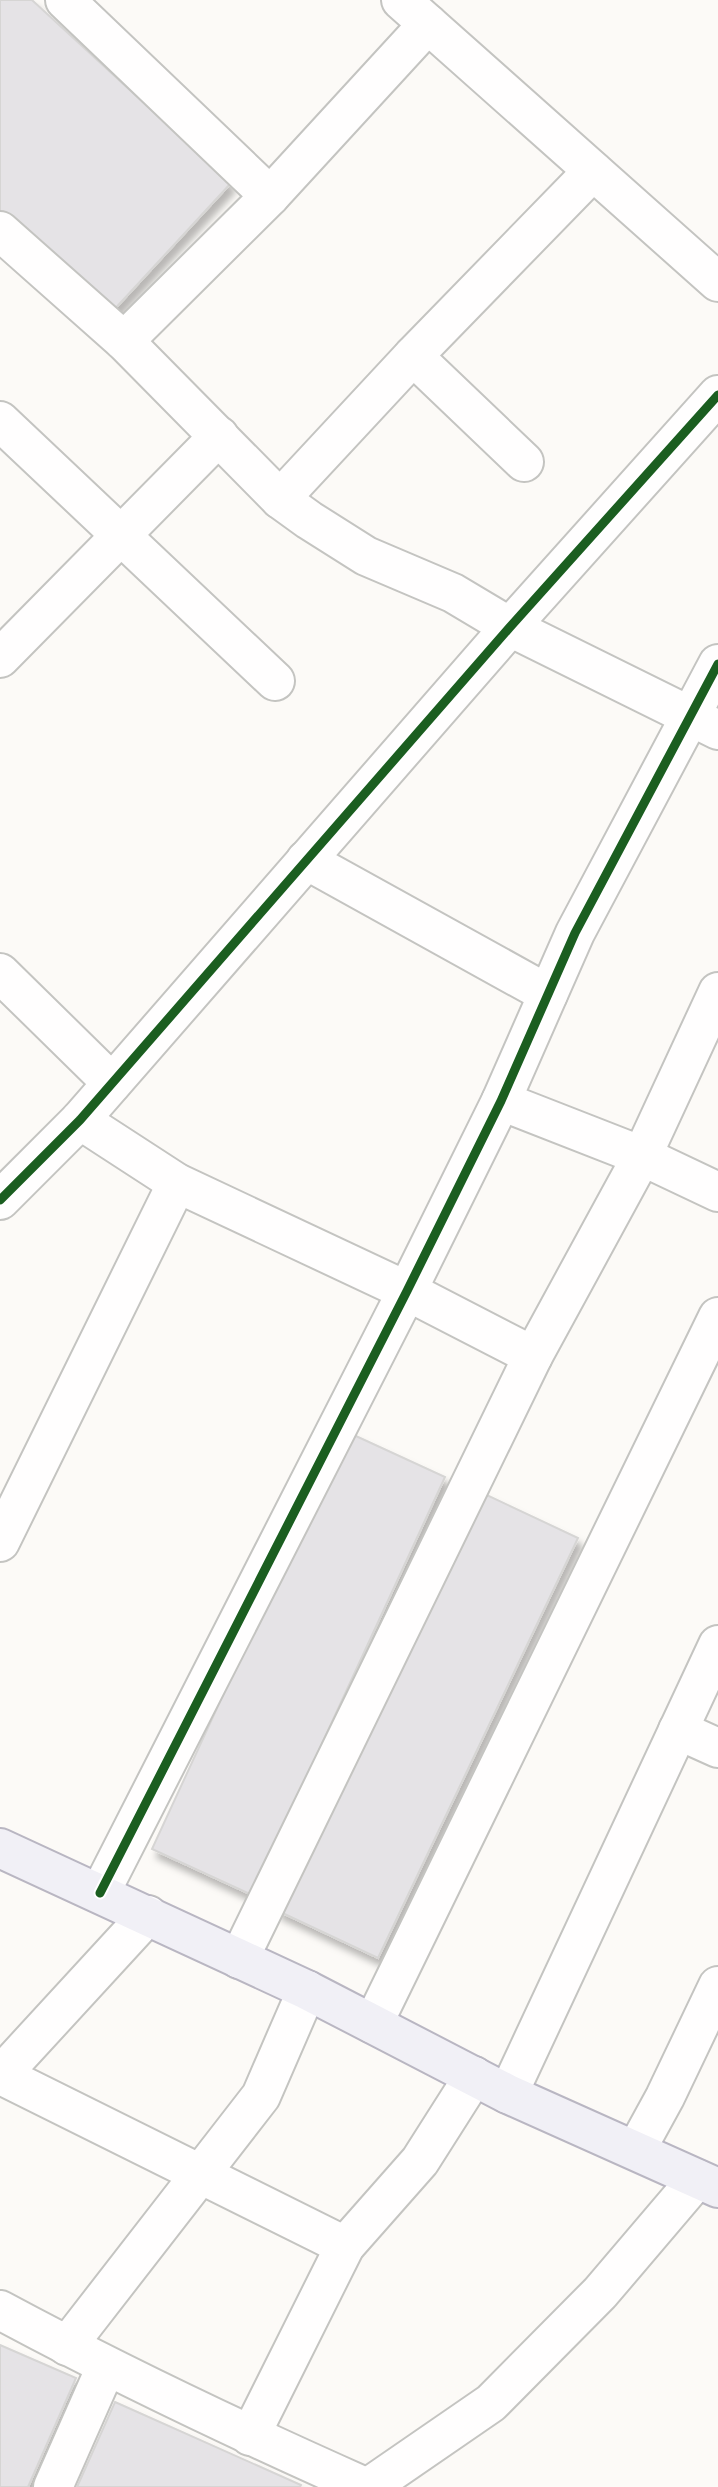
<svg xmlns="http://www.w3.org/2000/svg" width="718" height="2487" font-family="Mulish,sans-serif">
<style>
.building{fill:#e5e3e6;stroke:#d6d5d4;stroke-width:2;filter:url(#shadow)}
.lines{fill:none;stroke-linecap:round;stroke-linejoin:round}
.minor-casing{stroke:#c4c4c1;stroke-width:42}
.major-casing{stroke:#b9b6c2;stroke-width:42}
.minor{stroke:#fffefe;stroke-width:38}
.major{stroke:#f1f0f6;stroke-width:38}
.cycleway-casing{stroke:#fff;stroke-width:13}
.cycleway{stroke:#1b5e20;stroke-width:9}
</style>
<defs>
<filter id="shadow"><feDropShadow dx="4.5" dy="8" stdDeviation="3.5" flood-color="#0004"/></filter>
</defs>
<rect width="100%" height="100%" fill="#fcfaf7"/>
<!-- building -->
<g class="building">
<polygon points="0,0 32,0 231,183 111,313 0,211"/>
<polygon points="345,1431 445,1477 252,1895 152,1849"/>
<polygon points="476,1490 578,1538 378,1958 276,1910"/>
<polygon points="0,2345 76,2378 28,2487 0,2487"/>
<polygon points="115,2402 301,2485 300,2487 77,2487"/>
</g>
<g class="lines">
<!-- minor casing -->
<g class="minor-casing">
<g id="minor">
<polyline points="65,0 270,196"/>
<polyline points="401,0 718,282"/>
<polyline points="0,231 124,341 280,499 309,520 366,556 453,593 510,627 718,730"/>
<polyline points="124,341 270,196 428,24"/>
<polyline points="413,356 524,462"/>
<polyline points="0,421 275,681"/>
<polyline points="280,499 413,356 593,171"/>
<polyline points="0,658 219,436"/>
<polyline points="306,860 548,994"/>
<polyline points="0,973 112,1083"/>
<polyline points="501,1101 642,1156 718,1192"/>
<polyline points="80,1120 177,1183 407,1291 533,1356"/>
<polyline points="0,1200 80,1120 510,627 718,395"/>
<polyline points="0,1542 177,1183"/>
<polyline points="678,1730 718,1748"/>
<polyline points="100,1893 407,1291 501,1101 575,933 718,664"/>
<polyline points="239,1959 533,1356 642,1156 718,992"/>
<polyline points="373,2024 718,1317"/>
<polyline points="1,2075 345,2246"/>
<polyline points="0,2076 148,1915"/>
<polyline points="508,2094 718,1645"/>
<polyline points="636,2150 665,2097 718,1986"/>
<path d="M0,2310C119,2374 241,2432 365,2487"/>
<polyline points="67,2346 261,2096 307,1990"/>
<polyline points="250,2436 345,2246 420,2161 474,2076"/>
<polyline points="53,2487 106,2367"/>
<polyline points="369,2487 491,2403 600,2293 697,2179"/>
</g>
</g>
<!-- major casing -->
<g class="major-casing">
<polyline id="major" points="0,1848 307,1990 508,2094 718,2188"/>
</g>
<!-- minor -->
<use href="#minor" class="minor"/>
<!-- major -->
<use href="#major" class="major"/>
<!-- cycleway casing -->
<g class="cycleway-casing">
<g id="cycleway">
<polyline points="0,1200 80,1120 510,627 718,395"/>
<polyline points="100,1893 407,1291 501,1101 575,933 718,664"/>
</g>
</g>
<!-- cycleway -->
<use href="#cycleway" class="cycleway"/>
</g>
</svg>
